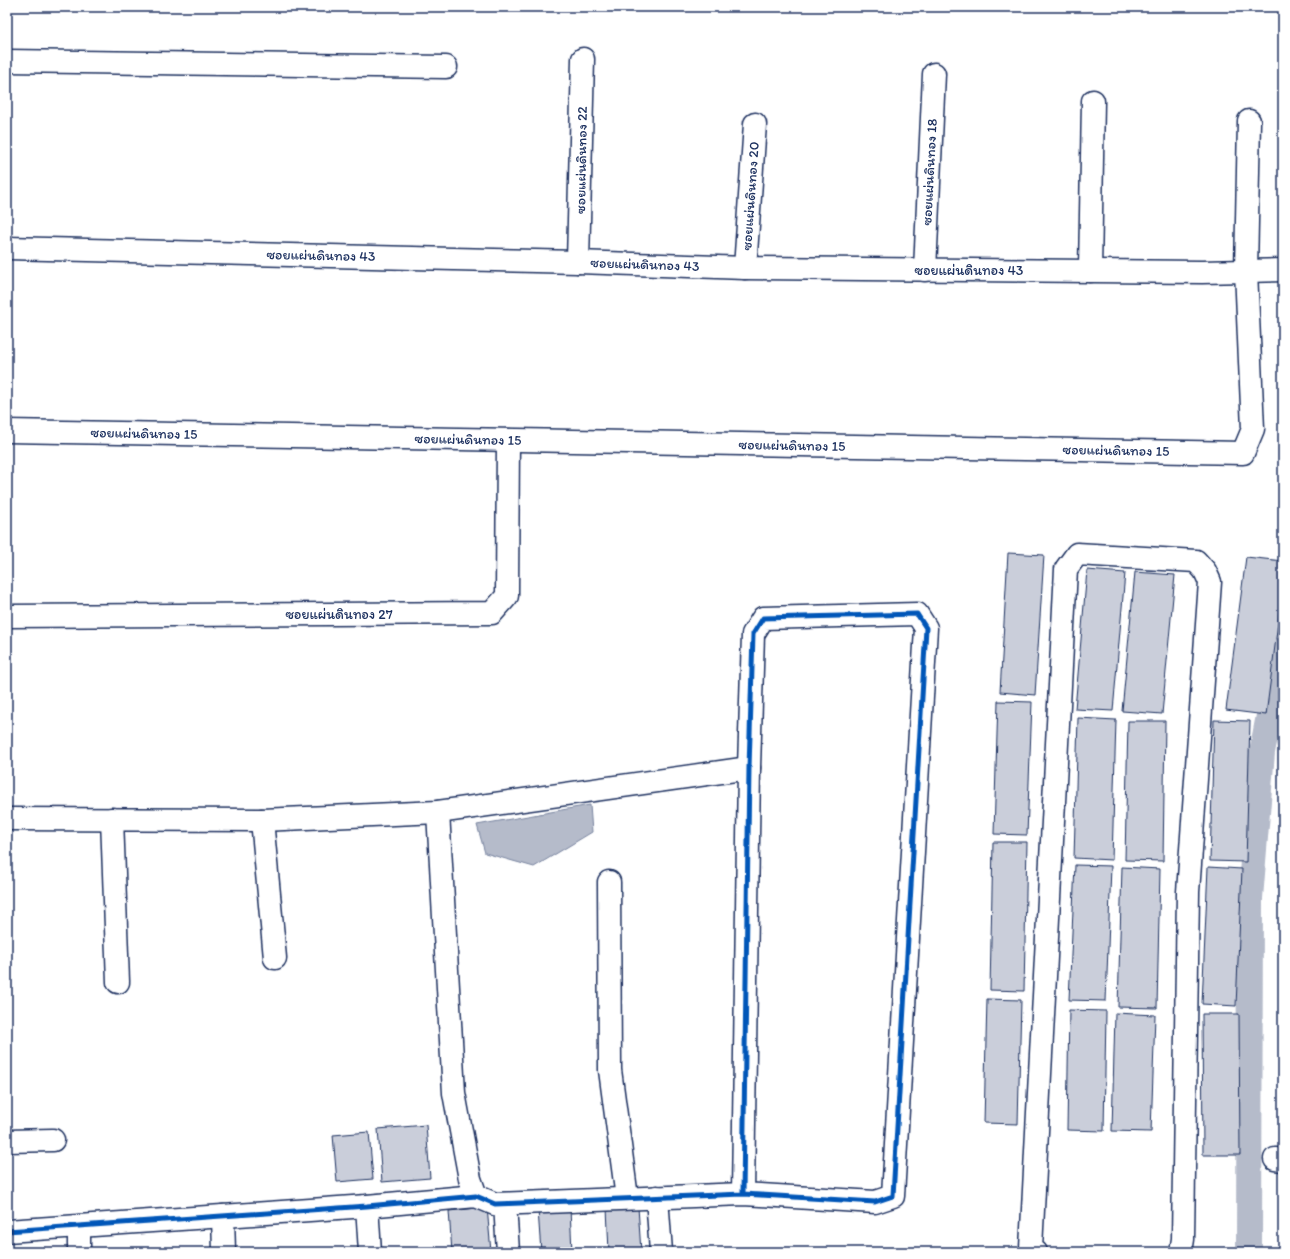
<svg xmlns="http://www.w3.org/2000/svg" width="1290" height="1259" font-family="Itim,'Playpen Sans Thai',sans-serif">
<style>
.water{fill:#b5bbca;stroke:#77839f}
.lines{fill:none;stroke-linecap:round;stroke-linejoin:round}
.canal{stroke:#b5bbca;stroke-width:26}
.building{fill:#caceda;stroke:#1b2f5e}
.minor-casing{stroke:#1b2f5e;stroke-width:25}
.minor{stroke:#fff;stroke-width:22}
.cycleway-casing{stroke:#fff;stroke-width:8}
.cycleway{stroke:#0057b8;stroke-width:5}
.labels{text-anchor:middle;stroke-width:3.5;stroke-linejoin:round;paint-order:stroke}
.street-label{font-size:14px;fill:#1b2f5e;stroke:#fff}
</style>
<rect width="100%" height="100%" fill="#fff"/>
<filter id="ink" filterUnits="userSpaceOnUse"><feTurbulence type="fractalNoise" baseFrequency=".025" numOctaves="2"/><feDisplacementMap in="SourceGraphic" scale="8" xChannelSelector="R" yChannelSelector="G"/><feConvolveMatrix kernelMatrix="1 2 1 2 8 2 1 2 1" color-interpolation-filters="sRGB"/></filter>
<g filter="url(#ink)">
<!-- water -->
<polygon class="water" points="590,805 592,832 534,867 485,853 477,825"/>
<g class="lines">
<!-- canal -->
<polyline class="canal" points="1249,1252 1250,898 1262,752 1283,643"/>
</g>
<!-- building -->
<g class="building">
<polygon points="1008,553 1044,555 1035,695 1000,692"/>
<polygon points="1246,557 1283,561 1283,584 1266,715 1226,710"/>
<polygon points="1087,570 1125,573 1113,711 1075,709"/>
<polygon points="1135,572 1175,575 1162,714 1122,711"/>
<polygon points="998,701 1032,702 1027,835 994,834"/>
<polygon points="1078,718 1116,720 1112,860 1074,858"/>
<polygon points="1214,720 1250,721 1246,862 1210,861"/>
<polygon points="1128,721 1165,721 1163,861 1125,860"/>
<polygon points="993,842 1027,842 1024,991 990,990"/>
<polygon points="1075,865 1111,866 1106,1001 1069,1000"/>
<polygon points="1122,867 1160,869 1157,1008 1118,1007"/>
<polygon points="1208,867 1242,869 1236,1006 1202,1004"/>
<polygon points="987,999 1021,1000 1018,1124 984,1123"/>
<polygon points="1069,1010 1106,1011 1104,1131 1067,1130"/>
<polygon points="1115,1013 1155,1015 1151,1132 1112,1131"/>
<polygon points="1202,1014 1239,1014 1240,1155 1203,1155"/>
<polygon points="426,1125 430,1178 382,1182 378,1129"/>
<polygon points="369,1132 373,1179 337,1182 333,1135"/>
<polygon points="487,1207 491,1252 452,1252 449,1211"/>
<polygon points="638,1207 641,1252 609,1252 607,1208"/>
<polygon points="570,1208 572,1252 541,1252 538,1210"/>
</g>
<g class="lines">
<!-- minor casing -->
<g class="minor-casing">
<g id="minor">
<polyline points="7,61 446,67"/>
<polyline points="7,248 578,262 745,268 1202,272 1283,270"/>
<polyline points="578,262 583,59"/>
<polyline points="745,268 755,124"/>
<polyline points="925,270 934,74"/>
<polyline points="1090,271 1093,101"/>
<polyline points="7,431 1243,453 1253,429 1246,271 1249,121"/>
<polyline points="7,616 492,613 507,596 508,440"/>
<polyline points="438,812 454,1093 470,1179 476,1196"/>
<polyline points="7,819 262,820 438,812 749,768"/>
<polyline points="112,819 118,982"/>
<polyline points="262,820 275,958"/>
<polyline points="609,882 610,1070 627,1198"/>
<polyline points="7,1141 53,1140"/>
<polyline points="1275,1159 1283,1160"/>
<polyline points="657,1197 661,1252"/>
<polyline points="505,1204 508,1252"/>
<polyline points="367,1206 370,1252"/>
<polyline points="223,1216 224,1252"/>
<polyline points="79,1226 79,1252"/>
<polyline points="7,1231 367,1206 476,1196 495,1204 743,1194 875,1202 893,1196 926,628 917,614 763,618 753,634 749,768 743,1194"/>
<polyline points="1036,1252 1031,1248 1066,569 1077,554 1196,561 1205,571 1210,582 1188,892 1183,1239 1181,1252"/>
</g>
</g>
<!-- minor -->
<use href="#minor" class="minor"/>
<!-- cycleway casing -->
<g class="cycleway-casing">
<polyline id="cycleway" points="7,1231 367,1206 476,1196 495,1204 743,1194 875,1202 893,1196 926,628 917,614 763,618 753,634 749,768 743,1194"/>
</g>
<!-- cycleway -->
<use href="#cycleway" class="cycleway"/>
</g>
</g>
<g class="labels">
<!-- street labels -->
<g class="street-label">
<text transform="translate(581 160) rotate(-89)" y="5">ซอยแผ่นดินทอง 22</text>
<text transform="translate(929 172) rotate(-87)" y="5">ซอยแผ่นดินทอง 18</text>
<text transform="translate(750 196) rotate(-86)" y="5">ซอยแผ่นดินทอง 20</text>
<text transform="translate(321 255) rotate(1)" y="5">ซอยแผ่นดินทอง 43</text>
<text transform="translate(645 264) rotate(2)" y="5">ซอยแผ่นดินทอง 43</text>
<text x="969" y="275">ซอยแผ่นดินทอง 43</text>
<text transform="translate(144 433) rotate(1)" y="5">ซอยแผ่นดินทอง 15</text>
<text transform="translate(468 439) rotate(1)" y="5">ซอยแผ่นดินทอง 15</text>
<text transform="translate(792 445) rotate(1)" y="5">ซอยแผ่นดินทอง 15</text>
<text transform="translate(1116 450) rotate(1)" y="5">ซอยแผ่นดินทอง 15</text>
<text x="339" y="619">ซอยแผ่นดินทอง 27</text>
</g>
</g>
<!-- margin -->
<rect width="1290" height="1259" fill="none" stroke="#fff" stroke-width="24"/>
<rect x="12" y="12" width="1266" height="1235" fill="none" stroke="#1b2f5e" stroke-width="1.5" filter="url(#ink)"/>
</svg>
